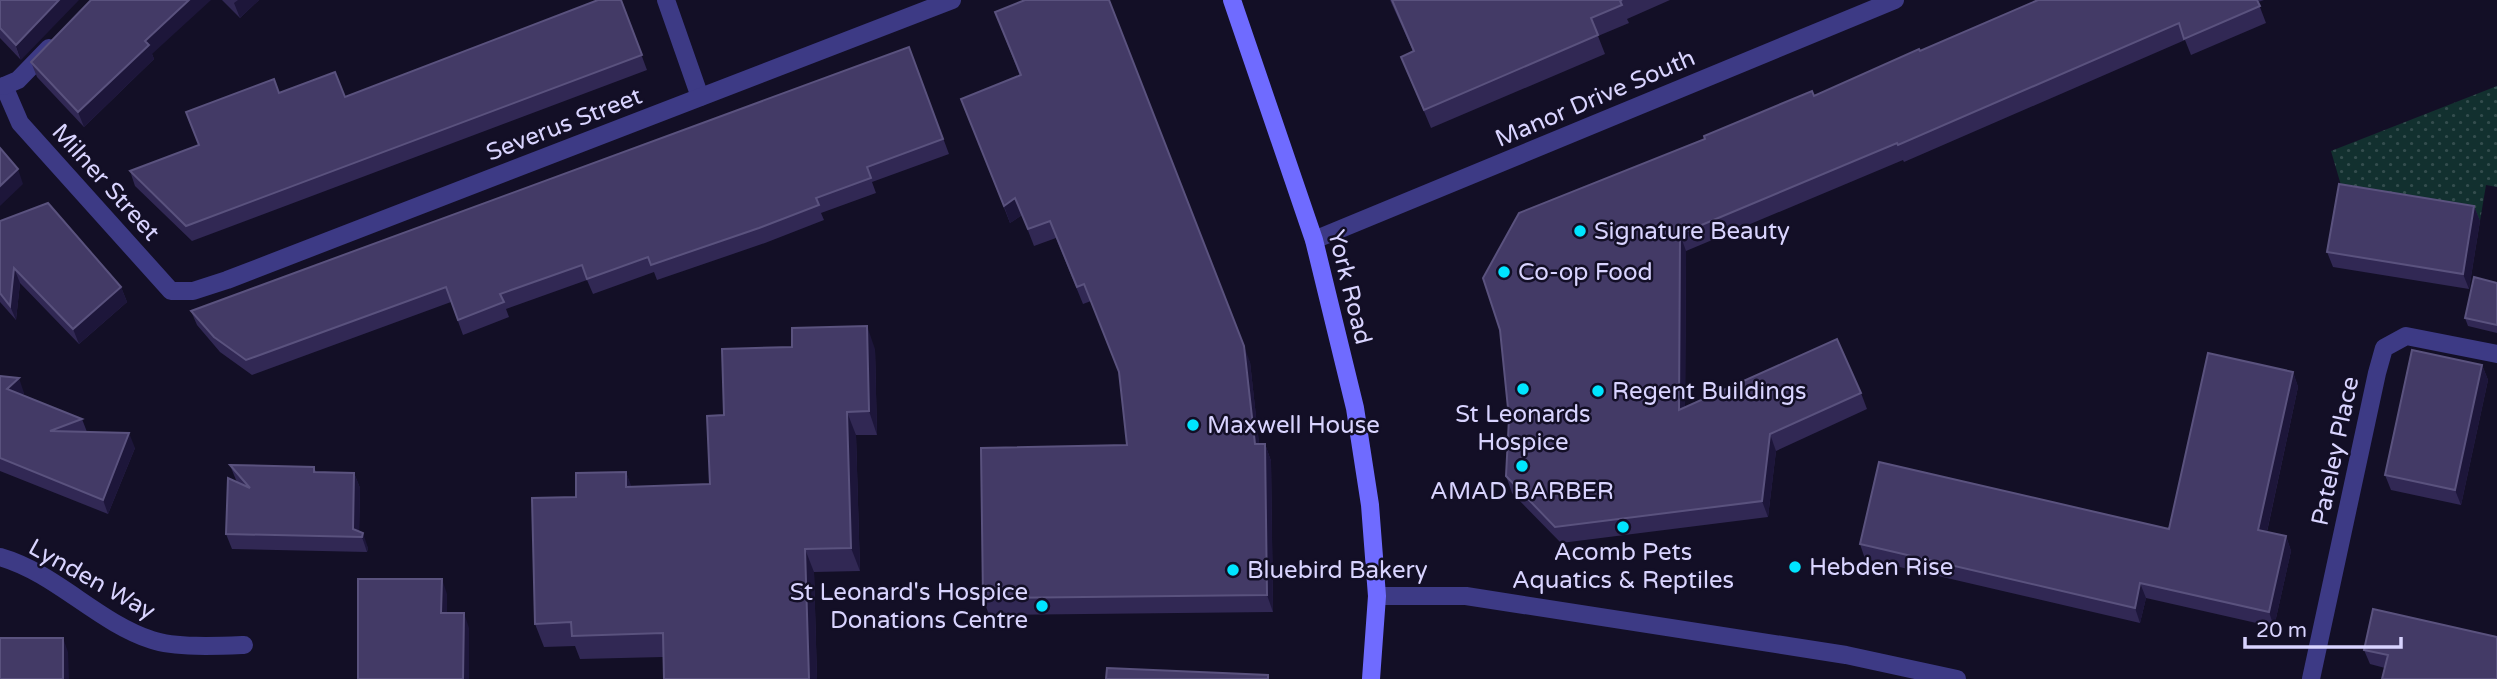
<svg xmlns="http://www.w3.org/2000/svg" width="2497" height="679" font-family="'Varela Round',sans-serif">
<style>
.grass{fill:url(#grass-dots)}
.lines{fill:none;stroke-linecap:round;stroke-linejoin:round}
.street{stroke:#3d3a85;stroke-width:18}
.secondary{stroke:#6f6bff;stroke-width:18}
.wall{fill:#312854}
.shaded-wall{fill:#1d163a}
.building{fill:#433a66;stroke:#5a527e;stroke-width:2}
.poi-dot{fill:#00e5ff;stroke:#130f26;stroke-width:2.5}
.labels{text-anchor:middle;stroke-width:5;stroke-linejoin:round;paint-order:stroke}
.street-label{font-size:24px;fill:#d9d4ff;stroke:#130f26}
.poi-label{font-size:24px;fill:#d9d4ff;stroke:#130f26;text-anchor:start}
</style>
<defs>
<pattern id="grass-dots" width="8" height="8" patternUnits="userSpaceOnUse" patternTransform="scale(1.75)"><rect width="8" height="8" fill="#12302f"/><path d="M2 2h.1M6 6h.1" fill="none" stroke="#344d4e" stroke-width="1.8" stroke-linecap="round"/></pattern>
</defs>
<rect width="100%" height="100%" fill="#130f26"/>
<!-- grass -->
<polygon class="grass" points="2497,86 2497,187 2486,185 2480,221 2345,199 2331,151"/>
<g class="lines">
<!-- street -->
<g class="street">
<polyline points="666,0 700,97"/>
<polyline points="4,86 20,123 171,291 193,291 227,280 952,0"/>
<polyline points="4,86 18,80 49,48"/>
<polyline points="1314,240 1895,0"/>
<path d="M0,557C56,573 97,622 152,640C175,648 219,646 244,645"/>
<polyline points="1377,596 1466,596 1846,655 1957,679"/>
<polyline points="2311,679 2377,373 2384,348 2406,336 2497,354"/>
</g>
<!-- secondary -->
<polyline class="secondary" points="1232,0 1314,240 1355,408 1370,505 1377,596 1371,679"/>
</g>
<!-- wall -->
<g class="wall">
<polygon points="0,0 21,60 0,38"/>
<polygon points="222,0 259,0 240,18"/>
<polygon points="621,0 647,70 192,241 135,186 130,171 199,145 279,93 345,97"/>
<polygon points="1390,0 1670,0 1627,19 1629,23 1598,36 1605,54 1431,128 1401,57 1413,51"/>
<polygon points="2038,0 2264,0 2258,2 2266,23 2191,55 2185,40 1904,162 1903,160 1686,251 1685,407 1861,393 1867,409 1776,451 1768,517 1561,543 1512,493 1506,476 1509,418 1500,330 1814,96"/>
<polygon points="995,12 1250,362 1259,444 1265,444 1271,461 1273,612 989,615 983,598 1127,445 1119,373 1091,301 1083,304 1056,238 1034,246 1022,215 1010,223 968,115 1020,76"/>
<polygon points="909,47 949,154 872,182 876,193 821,213 824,220 765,243 657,280 654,272 593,294 587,280 506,309 509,317 463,335 451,302 252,375 220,352 197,325 191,311"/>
<polygon points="152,54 154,59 84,127 37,77 31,62"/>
<polygon points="2474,206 2480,221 2469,289 2333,267 2327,252"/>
<polygon points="0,221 121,287 127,302 79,344 20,283 16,320 0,302"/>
<polygon points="2497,283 2497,333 2468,326 2465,318"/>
<polygon points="792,347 875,349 877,435 856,435 860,571 814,572 817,679 664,679 663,657 580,659 575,646 544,647 535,624 576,497 626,472 631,487 710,484 724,415"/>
<polygon points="2482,365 2488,380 2461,505 2391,490 2385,475"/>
<polygon points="2293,372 2298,387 2267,532 2286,536 2291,551 2274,627 2146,598 2140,623 1865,559 1860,544 2169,529"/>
<polygon points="0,376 24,393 22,395 82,419 87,432 135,448 108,514 0,471"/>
<polygon points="230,465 314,467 316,472 354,473 360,488 359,532 368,548 367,552 232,549 226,534 238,483 236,480"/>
<polygon points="2497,637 2385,668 2370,664 2364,650"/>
</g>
<!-- shaded-wall -->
<g class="shaded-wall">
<polygon points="59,0 79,0 21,60 16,45"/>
<polygon points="189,0 211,0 152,54 154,59 84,127 78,112 145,41"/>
<polygon points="238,0 259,0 240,18 234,3"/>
<polygon points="18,169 23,184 0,206 0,186"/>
<polygon points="1015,198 1022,215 1010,223 1004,206"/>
<polygon points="2474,206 2480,221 2469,289 2463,274"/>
<polygon points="1680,234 1686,251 1685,426 1679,410"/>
<polygon points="14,268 20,283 16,320 10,306"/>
<polygon points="121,287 127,302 79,344 73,329"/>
<polygon points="867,326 875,349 877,435 869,411"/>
<polygon points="1244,346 1250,362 1261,461 1255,444"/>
<polygon points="2482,365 2488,380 2461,505 2455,490"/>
<polygon points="2293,372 2298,387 2264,545 2258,530"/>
<polygon points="19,378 24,393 12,404 7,389"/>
<polygon points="847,412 856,435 860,571 851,548"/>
<polygon points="129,433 135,448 108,514 103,500"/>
<polygon points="1770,434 1776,451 1768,517 1762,501"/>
<polygon points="1265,444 1271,461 1273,612 1267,595"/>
<polygon points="626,472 635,496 626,487"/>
<polygon points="354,473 360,488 359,537 353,529"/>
<polygon points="363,533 368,548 367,552 362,537"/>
<polygon points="2286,536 2291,551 2274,627 2269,612"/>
<polygon points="805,549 814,572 817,679 809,679"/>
<polygon points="442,579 447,594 447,628 441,613"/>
<polygon points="2140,583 2146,598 2140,623 2135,608"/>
<polygon points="464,613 469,628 469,679 463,679"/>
<polygon points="63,638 68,652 69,679 63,679"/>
</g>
<!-- building -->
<g class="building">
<polygon points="0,0 59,0 16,45 0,28"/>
<polygon points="91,0 189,0 145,41 149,45 78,112 31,62"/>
<polygon points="598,0 621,0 642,55 186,226 130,171 199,145 186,112 274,79 279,93 335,72 345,97"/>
<polygon points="1025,0 1109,0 1244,346 1255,444 1265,444 1267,595 983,598 981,448 1127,445 1119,372 1084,284 1077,287 1050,221 1028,229 1015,198 1004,206 961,99 1021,75 995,12"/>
<polygon points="1392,0 1622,0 1620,1 1622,5 1591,18 1598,35 1424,110 1401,57 1414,51"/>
<polygon points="2038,0 2257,0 2260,6 2184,39 2179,23 1898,145 1897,143 1680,234 1679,410 1837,339 1861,393 1770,434 1762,501 1555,527 1506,476 1509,418 1500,330 1483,278 1519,213 1705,139 1704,136 1812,91 1814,96 1919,49 1920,51"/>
<polygon points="909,47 943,139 867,167 871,178 816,198 819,205 759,228 651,265 648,257 587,279 582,265 500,294 504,302 458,320 446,287 246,360 214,337 191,311"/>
<polygon points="0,148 18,169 0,186"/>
<polygon points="2339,184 2474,206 2463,274 2327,252"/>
<polygon points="48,203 121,287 73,329 14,268 10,306 0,293 0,221"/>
<polygon points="2474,277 2497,283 2497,325 2465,318"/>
<polygon points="867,326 869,411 847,412 851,548 805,549 809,679 664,679 663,633 572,636 571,622 535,624 532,498 576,497 576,473 626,472 626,487 710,484 707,416 724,415 722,349 792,347 792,328"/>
<polygon points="2412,350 2482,365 2455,490 2385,475"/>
<polygon points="2208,353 2293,372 2258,530 2286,536 2269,612 2140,583 2135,608 1860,544 1879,462 2169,529"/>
<polygon points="0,376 19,378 7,389 82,419 50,431 129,433 103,500 0,458"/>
<polygon points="230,465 314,467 314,472 354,473 353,529 363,533 362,537 226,534 228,478 250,488"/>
<polygon points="358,579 442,579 441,613 464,613 463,679 358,679"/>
<polygon points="2373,609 2497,637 2497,679 2382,679 2388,655 2364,650"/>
<rect x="0" y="638" width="63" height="41"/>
<polygon points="1107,668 1268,675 1268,679 1106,679"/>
</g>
<!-- markers -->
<g class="poi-dot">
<circle cx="1580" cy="231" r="7"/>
<circle cx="1504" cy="272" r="7"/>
<circle cx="1523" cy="389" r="7"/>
<circle cx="1598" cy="391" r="7"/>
<circle cx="1193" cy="425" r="7"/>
<circle cx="1522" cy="466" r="7"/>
<circle cx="1623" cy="527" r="7"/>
<circle cx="1795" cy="567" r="7"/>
<circle cx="1233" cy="570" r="7"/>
<circle cx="1042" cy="606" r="7"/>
</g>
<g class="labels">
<!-- street labels -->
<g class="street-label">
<text transform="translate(1595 98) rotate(-23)" y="8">Manor Drive South</text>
<text transform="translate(564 124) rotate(-21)" y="8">Severus Street</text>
<text transform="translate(106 182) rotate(48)" y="8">Milner Street</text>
<text transform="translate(1350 287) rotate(76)" y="8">York Road</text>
<text transform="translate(2335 451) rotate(-78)" y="8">Pateley Place</text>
<text transform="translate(92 579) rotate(29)" y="8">Lynden Way</text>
</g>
<!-- poi labels -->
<g class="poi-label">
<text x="1594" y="239">Signature Beauty</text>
<text x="1518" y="280">Co-op Food</text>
<text x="1612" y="399">Regent Buildings</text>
<text x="1523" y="422" text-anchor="middle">St Leonards<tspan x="1523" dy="28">Hospice</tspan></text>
<text x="1207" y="433">Maxwell House</text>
<text x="1522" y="499" text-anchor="middle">AMAD BARBER</text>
<text x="1623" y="560" text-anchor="middle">Acomb Pets<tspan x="1623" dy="28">Aquatics &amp; Reptiles</tspan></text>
<text x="1809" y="575">Hebden Rise</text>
<text x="1247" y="578">Bluebird Bakery</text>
<text x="1028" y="600" text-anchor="end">St Leonard's Hospice<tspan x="1028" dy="28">Donations Centre</tspan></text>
</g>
</g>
<!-- scale -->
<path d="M2245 637v10h156v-10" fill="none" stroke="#d9d4ff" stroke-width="3.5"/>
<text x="2256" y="637" font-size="21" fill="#d9d4ff" stroke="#130f26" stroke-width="5" paint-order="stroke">20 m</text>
</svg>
